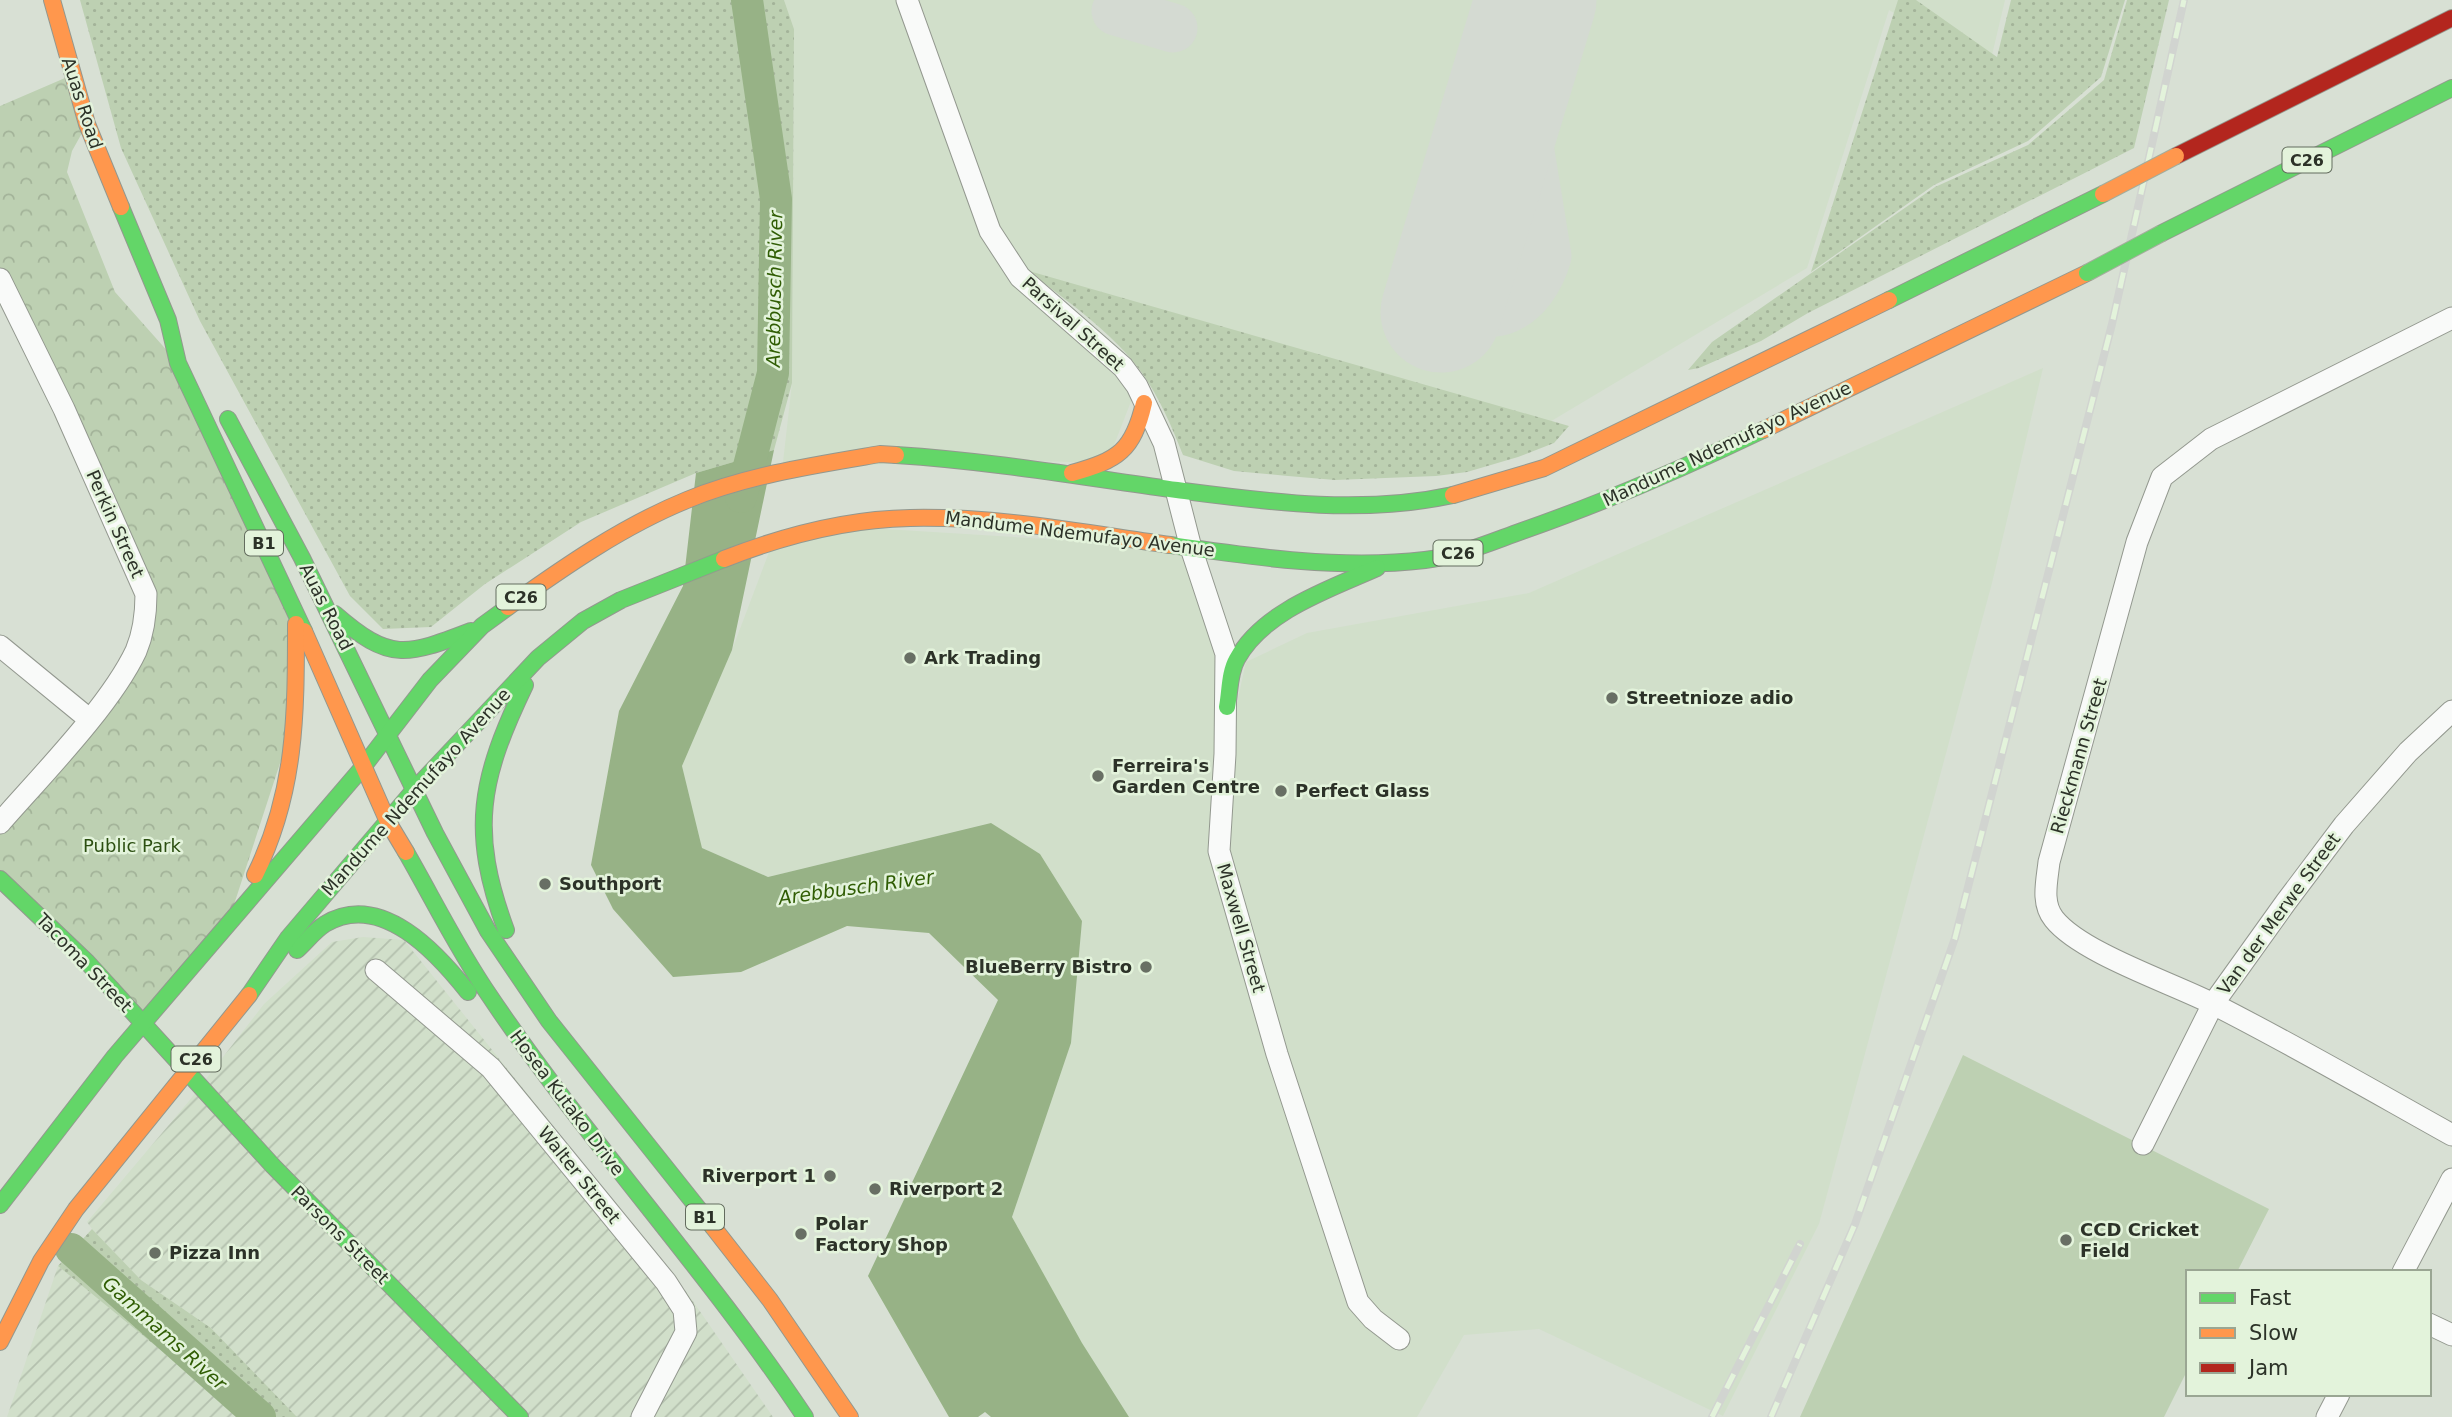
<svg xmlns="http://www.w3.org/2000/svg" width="2452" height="1417" font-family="'DejaVu Sans',sans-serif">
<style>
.built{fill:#d1dfca}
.industrial{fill:url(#industrial-furrows)}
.grass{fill:url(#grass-dots)}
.park{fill:url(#park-crowns)}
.pitch{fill:#bdd0b2}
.water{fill:#97b286}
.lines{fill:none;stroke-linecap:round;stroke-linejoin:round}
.river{stroke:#97b286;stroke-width:32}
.taxiway{stroke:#d4dad2;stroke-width:49}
.runway{stroke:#d4dad2;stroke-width:121}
.street-casing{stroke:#93988f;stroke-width:23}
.fast-casing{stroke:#93988f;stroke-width:18}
.slow-casing{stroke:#93988f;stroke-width:18}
.jam-casing{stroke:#93988f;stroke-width:18}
.street{stroke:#f9faf9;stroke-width:21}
.fast{stroke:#63d668;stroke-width:16}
.slow{stroke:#ff974d;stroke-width:16}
.jam{stroke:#b3261e;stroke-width:16}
.rail-casing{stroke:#d1d4d0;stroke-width:8}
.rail{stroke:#e3f3db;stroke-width:5;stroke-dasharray:16;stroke-linecap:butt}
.fast-bridge-casing{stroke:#a3ad9c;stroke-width:18;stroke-linecap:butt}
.slow-bridge-casing{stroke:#a3ad9c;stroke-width:18;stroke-linecap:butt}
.fast-bridge{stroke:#63d668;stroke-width:16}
.slow-bridge{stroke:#ff974d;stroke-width:16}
.poi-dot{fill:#686f64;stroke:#e3f3db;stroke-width:2.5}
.labels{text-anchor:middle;stroke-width:5;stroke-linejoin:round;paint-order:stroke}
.shield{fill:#e3f3db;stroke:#636c5e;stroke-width:2}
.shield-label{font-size:16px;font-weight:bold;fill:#2c3228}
.street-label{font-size:18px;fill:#2c3228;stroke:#e3f3db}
.poi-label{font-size:18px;font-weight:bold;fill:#2c3228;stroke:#e3f3db;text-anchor:start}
.park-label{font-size:18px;fill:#2c4f11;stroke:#e3f3db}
.water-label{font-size:19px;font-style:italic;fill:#305d04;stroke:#e3f3db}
</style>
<defs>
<pattern id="industrial-furrows" width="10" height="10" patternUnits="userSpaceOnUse" patternTransform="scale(1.75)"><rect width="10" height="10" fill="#d1dfca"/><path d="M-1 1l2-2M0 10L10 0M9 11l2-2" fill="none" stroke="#b4c0ae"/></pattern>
<pattern id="grass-dots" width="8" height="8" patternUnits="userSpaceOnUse" patternTransform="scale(1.75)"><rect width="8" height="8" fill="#bdd0b2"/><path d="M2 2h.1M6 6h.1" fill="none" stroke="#a3b399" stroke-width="1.8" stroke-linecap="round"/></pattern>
<pattern id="park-crowns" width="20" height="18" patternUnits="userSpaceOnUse" patternTransform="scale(1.75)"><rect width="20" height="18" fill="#bdd0b2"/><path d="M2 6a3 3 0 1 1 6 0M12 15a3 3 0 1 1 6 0" fill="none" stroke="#a3b399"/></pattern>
</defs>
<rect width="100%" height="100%" fill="#d8e0d4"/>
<!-- built -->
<g class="built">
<polygon points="784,0 2005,0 1988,72 1889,10 1807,268 1538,429 1022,278 1137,386 1107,463 956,459 782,471 792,383 794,29"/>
<polygon points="2043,368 1992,583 1819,1224 1723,1416 1539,1329 1464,1335 1417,1417 1129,1417 1082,1344 1012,1217 1071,1043 1082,921 1040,854 990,823 768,877 702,848 682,766 732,650 774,539 836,526 1191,548 1226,654 1231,730 1246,662 1307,633 1529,593"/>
</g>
<!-- industrial -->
<g class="industrial">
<polygon points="363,937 404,940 688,1294 773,1417 297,1417 211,1328 141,1280 92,1229 87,1222 189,1101 264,1004 332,942"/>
<polygon points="58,1266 230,1407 238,1417 7,1417"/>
</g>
<!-- grass -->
<g class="grass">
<polygon points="80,0 784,0 794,29 792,383 774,450 696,473 581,522 485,584 431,627 383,629 350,596 200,321 121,148"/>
<polygon points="1898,0 1916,0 1997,57 2011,0 2125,0 2101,77 2028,141 1934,185 1811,272"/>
<polygon points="2127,0 2169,0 2134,148 1808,313 1761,341 1699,368 1688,370 1712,342 1935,187 2028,145 2104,80"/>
<path d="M1029,271L1569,426L1554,443L1518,457L1467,472L1436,476L1335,480L1288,476L1234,471L1183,455C1172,427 1159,397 1142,373C1113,332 1067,302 1029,271Z"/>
<polygon points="92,1229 141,1280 211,1328 297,1417 238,1417 230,1407 58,1266"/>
</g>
<!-- park -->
<polygon class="park" points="72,75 87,124 72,151 67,172 115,292 178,363 296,613 283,754 228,923 144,1025 0,879 0,823 136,652 146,594 0,279 0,106"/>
<!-- pitch -->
<polygon class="pitch" points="1963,1055 2269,1209 2237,1272 2188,1272 2188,1369 2164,1417 1800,1417"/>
<!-- water -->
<polygon class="water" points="774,450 732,650 682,766 702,848 768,877 991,823 1040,854 1082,921 1071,1043 1012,1217 1082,1343 1129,1417 991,1417 985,1412 978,1417 949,1417 868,1276 998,1000 929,933 847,926 741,972 673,977 613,909 591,865 619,711 683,586 696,473"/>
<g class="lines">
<!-- river -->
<g class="river">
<polyline points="741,497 773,373 776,199 747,0"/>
<polyline points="71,1249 260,1417"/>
</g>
<!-- taxiway -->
<g class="taxiway">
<polyline points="1116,11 1173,28"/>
<path d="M1448,289C1488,336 1533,305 1547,256L1516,66"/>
</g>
<!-- runway -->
<polyline class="runway" points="1441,312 1536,0"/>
<!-- street casing -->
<g class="street-casing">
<g id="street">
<polyline points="907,0 990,231 1020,277 1123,367 1137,386 1164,443 1191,548 1226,654 1225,754 1219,851 1277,1054 1358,1302 1373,1319 1399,1339"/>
<path d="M0,279L64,409L146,594C146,614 144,632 136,651C110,706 41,776 0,823"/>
<path d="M2452,318L2211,439L2162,477L2137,542L2049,862C2047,881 2041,903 2054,919C2081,953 2172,983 2213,1004C2294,1045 2373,1091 2452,1135"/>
<polyline points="0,646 89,719"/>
<polyline points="376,970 491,1068 666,1282 684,1310 686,1332 642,1417"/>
<polyline points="2143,1144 2213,1004 2286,902 2344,825 2408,752 2452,711"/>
<polyline points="2403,1272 2452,1179"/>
<polyline points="2429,1324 2452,1335"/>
<polyline points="2327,1417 2339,1394"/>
</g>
</g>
<!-- fast casing -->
<g class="fast-casing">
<g id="fast">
<polyline points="121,207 168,320 178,363 304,631"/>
<polyline points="2162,233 2452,88"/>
<polyline points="1889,300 2103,194"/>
<polyline points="228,419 302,558 435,833 488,931 549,1021 713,1227"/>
<path d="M896,455C990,461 1084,477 1177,490C1269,502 1361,515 1453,495"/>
<path d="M1170,545C1253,557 1342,570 1425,560C1459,556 1491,542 1522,531C1605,502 1684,468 1763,430"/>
<path d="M335,614C390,662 406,656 471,631"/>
<path d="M1227,707C1230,691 1229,673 1237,659C1263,611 1330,589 1377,568"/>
<path d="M406,852C433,899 458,950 489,995C587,1141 708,1271 805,1417"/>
<polyline points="0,879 87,962 273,1166 520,1417"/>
<path d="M506,930C469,830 480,779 525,685"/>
<path d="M297,950C306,942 314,931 325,924C381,890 438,954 468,992"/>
<polyline points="249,995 288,938 414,790 538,658 583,621 621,600 724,559"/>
<polyline points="0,1205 115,1056 363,767 430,680 482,626 508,607"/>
</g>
</g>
<!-- slow casing -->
<g class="slow-casing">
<g id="slow">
<polyline points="52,0 87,124 121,207"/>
<polyline points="1763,430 2087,273"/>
<path d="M1072,473C1118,460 1133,451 1144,403"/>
<polyline points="1453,495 1544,468 1889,300"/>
<path d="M724,559C783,536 846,519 910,518C997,516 1085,533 1170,545"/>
<path d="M508,607C564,567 623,526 687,500C748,475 815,465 880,454L896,455"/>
<polyline points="304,631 388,822 406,852"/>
<path d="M255,875C296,792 296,715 296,624"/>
<polyline points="713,1227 770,1300 850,1417"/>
<polyline points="0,1342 41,1261 76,1209 249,995"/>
</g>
</g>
<!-- jam casing -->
<g class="jam-casing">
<polyline id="jam" points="2176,156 2452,18"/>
</g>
<!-- street -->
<use href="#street" class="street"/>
<!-- fast -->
<use href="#fast" class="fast"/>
<!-- slow -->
<use href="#slow" class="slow"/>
<!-- jam -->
<use href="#jam" class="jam"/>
<!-- rail casing -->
<g class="rail-casing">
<g id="rail">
<polyline points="1712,1417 1800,1244"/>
<polyline points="1771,1417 1855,1224 1955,938 2112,324 2184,0"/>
</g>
</g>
<!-- rail -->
<use href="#rail" class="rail"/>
<!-- fast-bridge casing -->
<g class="fast-bridge-casing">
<polyline id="fast-bridge" points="2087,273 2162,233"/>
</g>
<!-- slow-bridge casing -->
<g class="slow-bridge-casing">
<polyline id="slow-bridge" points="2103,194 2176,156"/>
</g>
<!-- fast-bridge -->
<use href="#fast-bridge" class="fast-bridge"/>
<!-- slow-bridge -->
<use href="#slow-bridge" class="slow-bridge"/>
</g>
<!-- markers -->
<g class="poi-dot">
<circle cx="910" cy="658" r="7"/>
<circle cx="1612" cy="698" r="7"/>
<circle cx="1098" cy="776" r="7"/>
<circle cx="1281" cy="791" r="7"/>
<circle cx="545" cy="884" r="7"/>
<circle cx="1146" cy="967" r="7"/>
<circle cx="830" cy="1176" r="7"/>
<circle cx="875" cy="1189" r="7"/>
<circle cx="801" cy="1234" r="7"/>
<circle cx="2066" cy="1240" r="7"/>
<circle cx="155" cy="1253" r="7"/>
</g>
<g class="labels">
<!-- shield labels -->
<g class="shield">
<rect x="2282.5" y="147.5" width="49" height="25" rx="5"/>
<rect x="245" y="530.5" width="38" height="25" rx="5"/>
<rect x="1433.5" y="540.5" width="49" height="25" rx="5"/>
<rect x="496.5" y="584.5" width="49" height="25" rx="5"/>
<rect x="171.5" y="1046.5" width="49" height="25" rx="5"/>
<rect x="686" y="1204.5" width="38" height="25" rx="5"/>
</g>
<g class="shield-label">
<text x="2307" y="166">C26</text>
<text x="264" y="549">B1</text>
<text x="1458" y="559">C26</text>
<text x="521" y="603">C26</text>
<text x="196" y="1065">C26</text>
<text x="705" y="1223">B1</text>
</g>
<!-- street labels -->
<g class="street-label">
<text transform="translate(82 103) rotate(72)" y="6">Auas Road</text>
<text transform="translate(1073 324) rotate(42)" y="6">Parsival Street</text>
<text transform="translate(1727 444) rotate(-25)" y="6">Mandume Ndemufayo Avenue</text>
<text transform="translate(115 524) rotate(66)" y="6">Perkin Street</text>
<text transform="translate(1080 534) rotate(7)" y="6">Mandume Ndemufayo Avenue</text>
<text transform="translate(326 607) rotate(63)" y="6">Auas Road</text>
<text transform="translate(2079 756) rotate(-74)" y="6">Rieckmann Street</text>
<text transform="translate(416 792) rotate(-48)" y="6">Mandume Ndemufayo Avenue</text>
<text transform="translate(2279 914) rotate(-54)" y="6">Van der Merwe Street</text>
<text transform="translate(1241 928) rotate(74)" y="6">Maxwell Street</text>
<text transform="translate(84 963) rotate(46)" y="6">Tacoma Street</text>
<text transform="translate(567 1103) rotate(53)" y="6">Hosea Kutako Drive</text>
<text transform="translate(579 1175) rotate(51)" y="6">Walter Street</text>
<text transform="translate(340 1235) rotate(45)" y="6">Parsons Street</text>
</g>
<!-- poi labels -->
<g class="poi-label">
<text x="924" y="664">Ark Trading</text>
<text x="1626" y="704">Streetnioze adio</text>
<text x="1112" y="772">Ferreira's<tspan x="1112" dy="21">Garden Centre</tspan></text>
<text x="1295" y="797">Perfect Glass</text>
<text x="559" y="890">Southport</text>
<text x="1132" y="973" text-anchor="end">BlueBerry Bistro</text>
<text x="816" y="1182" text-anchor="end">Riverport 1</text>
<text x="889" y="1195">Riverport 2</text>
<text x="815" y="1230">Polar<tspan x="815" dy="21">Factory Shop</tspan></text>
<text x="2080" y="1236">CCD Cricket<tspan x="2080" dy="21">Field</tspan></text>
<text x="169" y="1259">Pizza Inn</text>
</g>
<!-- park labels -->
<g class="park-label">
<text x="132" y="852">Public Park</text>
</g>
<!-- water labels -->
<g class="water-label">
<text transform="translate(774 289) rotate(-89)" y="7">Arebbusch River</text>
<text transform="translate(856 887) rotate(-8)" y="7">Arebbusch River</text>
<text transform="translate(165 1333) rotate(42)" y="7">Gammams River</text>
</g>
</g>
<!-- legend -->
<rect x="2186" y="1270" width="245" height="126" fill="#e3f3db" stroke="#9aa693" stroke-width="2"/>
<rect x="2200" y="1293" width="35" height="10" fill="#63d668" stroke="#9aa693" stroke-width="2"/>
<text x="2249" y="1305" font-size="21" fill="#2c3228">Fast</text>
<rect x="2200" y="1328" width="35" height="10" fill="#ff974d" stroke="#9aa693" stroke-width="2"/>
<text x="2249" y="1340" font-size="21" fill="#2c3228">Slow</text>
<rect x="2200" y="1363" width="35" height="10" fill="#b3261e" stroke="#9aa693" stroke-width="2"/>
<text x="2249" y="1375" font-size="21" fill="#2c3228">Jam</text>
</svg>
